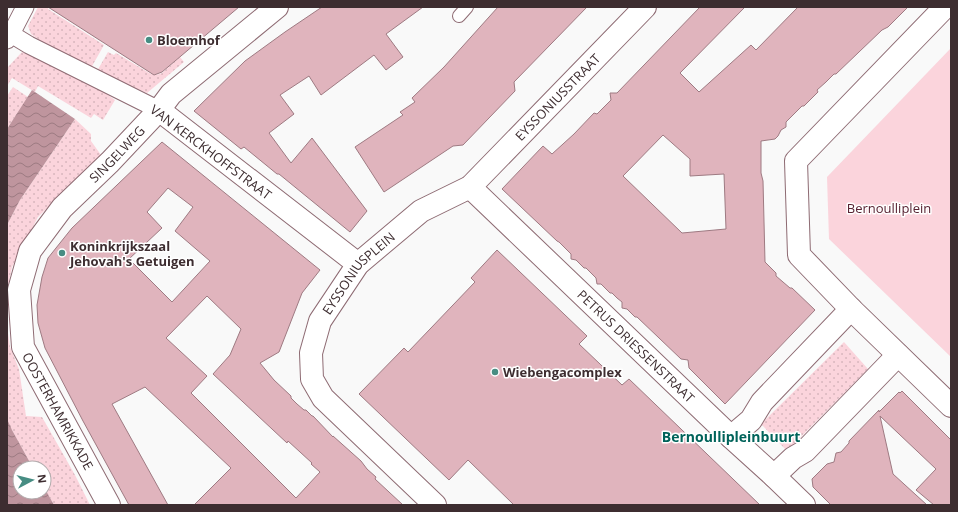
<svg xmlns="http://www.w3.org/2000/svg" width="958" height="512" font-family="'Open Sans',sans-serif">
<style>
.grass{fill:url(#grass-dots)}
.park{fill:#fbd4dc}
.water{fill:url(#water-waves)}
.building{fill:#e0b4bd;stroke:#9e7a82;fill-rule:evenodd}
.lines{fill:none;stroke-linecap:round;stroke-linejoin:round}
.service-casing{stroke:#8e6b73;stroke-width:14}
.pedestrian-casing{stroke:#8e6b73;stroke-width:19}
.minor-casing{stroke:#8e6b73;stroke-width:24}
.service{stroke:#fff;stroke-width:12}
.pedestrian{stroke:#fff;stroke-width:17}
.minor{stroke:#fff;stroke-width:22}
.poi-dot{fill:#478d83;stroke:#fff;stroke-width:1.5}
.labels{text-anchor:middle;stroke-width:3;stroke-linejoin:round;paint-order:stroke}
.poi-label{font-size:13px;font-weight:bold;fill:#3d2d30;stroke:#fff;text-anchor:start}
.street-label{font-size:13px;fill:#3d2d30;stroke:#fff}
.park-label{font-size:13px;fill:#582232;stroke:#fff}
.neighbourhood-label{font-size:14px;font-weight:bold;fill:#00635a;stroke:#fff}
</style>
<defs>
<pattern id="grass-dots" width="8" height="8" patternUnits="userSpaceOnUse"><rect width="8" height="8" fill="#fbd4dc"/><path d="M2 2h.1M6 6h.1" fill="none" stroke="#d8b6bd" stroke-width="1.8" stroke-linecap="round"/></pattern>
<pattern id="water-waves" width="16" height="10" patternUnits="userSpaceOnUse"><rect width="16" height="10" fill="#bf959e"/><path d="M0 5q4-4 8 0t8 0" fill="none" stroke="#9c7a81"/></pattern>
</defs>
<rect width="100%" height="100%" fill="#f9f9f9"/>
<!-- grass -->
<g class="grass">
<polygon points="38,7 49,7 48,9 104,45 91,68 56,52 31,34 28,26"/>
<polygon points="22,52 90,82 115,100 103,120 94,114 91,118 38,86 35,92 12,78 7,86 7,68"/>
<path d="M108,52L114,55L116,53L151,74C155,75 158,75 162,73L180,57L184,62L147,93L97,71Z"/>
<polygon points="13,87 28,97 7,129 7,96"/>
<polygon points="75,119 91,134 91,141 101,155 38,217 12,267 7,291 7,225 20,200"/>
<polygon points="7,326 10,347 19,369 26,416 42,417 75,475 90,505 54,505 44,487 44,468 33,468 8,423 7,419"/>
<polygon points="844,342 868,369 787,451 761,424"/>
</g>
<!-- park -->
<polygon class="park" points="951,48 951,357 829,239 827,177"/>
<!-- water -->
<g class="water">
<polygon points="32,90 75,119 20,200 7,225 7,129"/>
<polygon points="7,419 12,430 33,468 20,468 20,492 44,492 44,487 54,505 7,505"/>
</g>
<!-- building -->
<g class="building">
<polygon points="48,7 239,7 162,72 154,75"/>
<polygon points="322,7 423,7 386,34 403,57 386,70 374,55 321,95 309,76 280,95 294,114 269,133 291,163 312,138 367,211 350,232 279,174 277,174 244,147 241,149 194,111 245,61 285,32"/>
<polygon points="498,7 587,7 514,82 515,91 463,145 453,146 384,192 355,147 403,115 400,112 415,102 412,98 444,67"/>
<path d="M700,7H745L680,73L699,92L751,45L756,50L798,7H908L888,27L882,30L836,74H834L826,82L817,90L818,92L804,106H802L786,122V127L781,130L778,136L775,139L761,141V173L763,181L765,262L776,273V276L790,288H792L815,310L725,404L689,368L688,360L681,359L637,317H635L627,309L622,308V302L617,298L612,293H610L601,284H597L596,278L586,268H584L576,260L571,259V254L559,242L557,241L502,189L543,146L552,154L574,134L594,113L597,114L611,100L610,93H617ZM663,135L690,159V176L724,174L726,229L682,233L623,176Z"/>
<path d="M162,142L320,270L302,293L279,352L260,363L274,380L291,396V398L297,404L304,410H306L312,416H313L333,437V436L361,461L367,469L376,477L375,479L403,505H194L231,468L145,387L112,404L168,505H129L83,421L45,348L38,323L37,305L42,277L48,258L72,228ZM168,188L193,207L175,231L210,261L172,302L129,259L162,228L147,212ZM207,296L241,329L230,355L213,374L287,443L288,441L312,463L311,464L320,472L296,498L191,393L207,376L166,338Z"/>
<polygon points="497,250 587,336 579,344 622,385 629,379 760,505 514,505 468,460 449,480 359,394 404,348 408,352 475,282 471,278"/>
<polygon points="902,391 951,440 951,505 934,505 916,490 936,469 880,416 893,474 927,505 831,505 813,487 812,479 827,464 834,462 836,453 841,452 849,443 849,441 879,410 879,412 899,392 900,393"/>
</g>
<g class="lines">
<!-- service casing -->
<g class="service-casing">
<polyline id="service" points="459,16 467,7"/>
</g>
<!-- pedestrian casing -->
<g class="pedestrian-casing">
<g id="pedestrian">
<polyline points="11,34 29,45 159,110"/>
<polyline points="7,40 11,34 25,7"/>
</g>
</g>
<!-- minor casing -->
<g class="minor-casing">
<g id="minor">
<polyline points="945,7 796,161 799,255 851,309 951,406"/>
<polyline points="159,110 358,264"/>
<path id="s1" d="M470,187L731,437L774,476L804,505"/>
<polyline points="731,437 751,420 762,402 851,309"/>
<polyline points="774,476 793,458 805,451 898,355"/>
<path id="s2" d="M109,505L23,347L19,290L30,251L62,208L110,162L159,110L171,94L277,7"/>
<path id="s3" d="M435,505L323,398L312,379L311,353L320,321L358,264L421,211L470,187L645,7"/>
</g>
</g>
<!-- service -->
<use href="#service" class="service"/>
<!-- pedestrian -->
<use href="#pedestrian" class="pedestrian"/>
<!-- minor -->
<use href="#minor" class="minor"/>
</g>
<!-- markers -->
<g class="poi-dot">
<circle cx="149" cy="40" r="4"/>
<circle cx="62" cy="253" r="4"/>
<circle cx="495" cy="372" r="4"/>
</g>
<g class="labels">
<!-- poi labels -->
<g class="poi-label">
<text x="157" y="45">Bloemhof</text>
<text x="70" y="251">Koninkrijkszaal<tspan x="70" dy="15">Jehovah's Getuigen</tspan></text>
<text x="503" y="377">Wiebengacomplex</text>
</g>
<!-- street labels -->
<g class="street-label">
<text dy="5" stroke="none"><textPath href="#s3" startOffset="567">EYSSONIUSSTRAAT</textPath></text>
<text transform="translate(211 152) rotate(37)" y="5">VAN KERCKHOFFSTRAAT</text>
<text dy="5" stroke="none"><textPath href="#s2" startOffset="408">SINGELWEG</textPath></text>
<text dy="5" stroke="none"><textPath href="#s3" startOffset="298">EYSSONIUSPLEIN</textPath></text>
<text dy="5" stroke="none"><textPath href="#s1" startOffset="230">PETRUS DRIESSENSTRAAT</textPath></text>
<text transform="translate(58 411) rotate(61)" y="5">OOSTERHAMRIKKADE</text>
</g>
<!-- park labels -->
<g class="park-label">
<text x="889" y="213">Bernoulliplein</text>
</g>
<!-- neighbourhood labels -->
<g class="neighbourhood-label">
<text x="731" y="442">Bernoullipleinbuurt</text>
</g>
</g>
<!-- border -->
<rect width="958" height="512" fill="none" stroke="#3d2d30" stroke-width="16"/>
<!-- north arrow -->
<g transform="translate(32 480) rotate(83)"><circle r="19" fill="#ffffff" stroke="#b1abac"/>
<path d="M0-3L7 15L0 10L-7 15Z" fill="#478d83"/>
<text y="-6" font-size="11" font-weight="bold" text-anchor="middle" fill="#3d2d30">N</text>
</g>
</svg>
